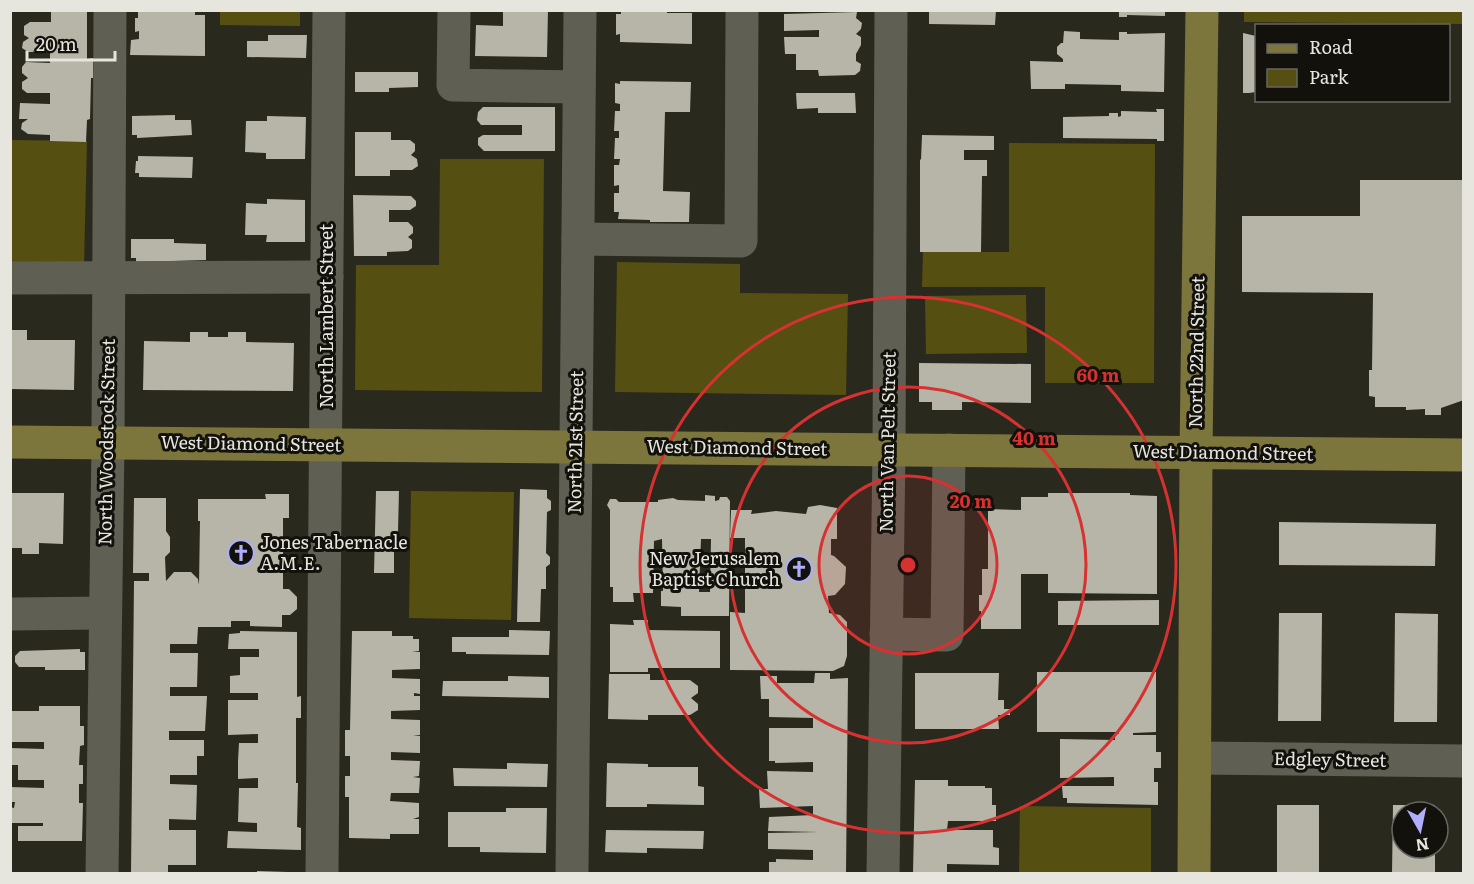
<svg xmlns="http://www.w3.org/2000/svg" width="1474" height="884" font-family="Literata,serif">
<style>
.green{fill:#564f12}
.building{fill:#b6b5a7;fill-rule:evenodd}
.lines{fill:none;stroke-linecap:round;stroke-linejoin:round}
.minor{stroke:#605f53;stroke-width:33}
.major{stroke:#7c763d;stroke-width:33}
.ring{fill:none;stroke:#d73131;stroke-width:3}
.labels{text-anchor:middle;stroke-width:6;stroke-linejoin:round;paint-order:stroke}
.street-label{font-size:18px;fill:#e6e5de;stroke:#12110c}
.poi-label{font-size:18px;fill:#e6e5de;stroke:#12110c;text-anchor:start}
.centre{fill:#d73131;stroke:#12110c;stroke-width:3}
.ring-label{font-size:18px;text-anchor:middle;font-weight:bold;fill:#d73131;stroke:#12110c;stroke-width:6;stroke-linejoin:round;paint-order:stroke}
</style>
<rect width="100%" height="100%" fill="#2a291e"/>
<!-- green -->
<g class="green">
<polygon points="220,11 300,11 300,26 220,25"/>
<polygon points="1244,11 1463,11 1463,24 1244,22"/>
<polygon points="11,140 87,141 84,265 11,263"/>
<polygon points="1009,143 1155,144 1154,383 1045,383 1045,287 922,287 923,252 1009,252"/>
<polygon points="440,159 544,159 542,392 355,390 356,265 439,265"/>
<polygon points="617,262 740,264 740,293 848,294 846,395 615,392"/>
<polygon points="1026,295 1027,353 926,354 925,296"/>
<polygon points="411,491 514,492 511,620 409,618"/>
<polygon points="1020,806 1151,808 1151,873 1019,873"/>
</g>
<!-- building -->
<g class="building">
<polygon points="51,10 87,10 87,59 93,58 93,78 91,78 90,119 87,120 86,142 50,141 50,135 28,134 21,129 22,123 28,119 19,119 20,103 50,104 50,93 27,93 22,89 22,82 28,78 22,73 22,67 26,62 50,63 50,52 28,52 22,48 23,42 29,38 24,35 24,26 30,22 51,22"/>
<polygon points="138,10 195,10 195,15 205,15 205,56 130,55 131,40 139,39 139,31 135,32 135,18 138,18"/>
<polygon points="503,10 548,10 547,57 475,56 476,25 503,26"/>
<polygon points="621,10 667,10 667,13 692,13 692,44 620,42 620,34 616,35 616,14 621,14"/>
<polygon points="929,10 996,10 995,25 929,24"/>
<polygon points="1119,10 1165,10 1165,16 1127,15 1127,17 1119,17"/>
<polygon points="857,12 856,18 862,23 861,29 856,34 861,37 861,45 856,54 856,61 861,64 860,71 855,75 819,76 818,70 796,70 796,54 785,54 784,37 819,37 819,30 784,31 784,14"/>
<polygon points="1064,31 1080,32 1080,39 1119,40 1119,32 1127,32 1127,34 1165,33 1164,92 1121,91 1121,85 1065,84 1065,89 1031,89 1030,61 1063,62 1063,59 1057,54 1057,47 1061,43 1063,43"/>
<polygon points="1243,33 1256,36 1256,92 1249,93 1243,93"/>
<polygon points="268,35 307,35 306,58 247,57 247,41 268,41"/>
<polygon points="355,72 418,72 418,87 389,88 389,92 355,92"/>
<polygon points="620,81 691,82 690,112 665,112 663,191 690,192 689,222 650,222 650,220 618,219 619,212 614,212 614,193 619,193 619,185 614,186 614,165 619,165 620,159 614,159 615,138 619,138 619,131 614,131 615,111 620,111 620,104 615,103 615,83 620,84"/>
<polygon points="796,93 855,93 856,113 818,113 818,108 797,109"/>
<polygon points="483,107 555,107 555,151 484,151 478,145 478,138 483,135 522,135 522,125 481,125 477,120 478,112"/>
<polygon points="1156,109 1164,109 1164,141 1157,141 1157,139 1063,138 1063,117 1109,116 1109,113 1118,113 1118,117 1121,116 1121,111 1157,112"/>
<polygon points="175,115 175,120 191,120 192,135 137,138 137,135 132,135 132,116"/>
<polygon points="267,116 306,117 305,159 266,159 266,153 245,152 246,121 267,121"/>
<polygon points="355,132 391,132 391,140 410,140 415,144 415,151 411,155 417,159 418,166 412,170 390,170 390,176 355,176"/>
<polygon points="922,135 994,136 994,150 964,150 964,160 987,160 987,176 982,176 981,252 920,252 920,159 921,160"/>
<polygon points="138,156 193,157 192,178 139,177 139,173 135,173 136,161 138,161"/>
<polygon points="1360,180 1464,180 1464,400 1441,408 1441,415 1425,415 1425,409 1406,410 1406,407 1375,407 1375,397 1369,396 1369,370 1372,370 1373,293 1242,292 1242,216 1360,216"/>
<polygon points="353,195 411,196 416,201 416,206 410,210 389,210 389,222 408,222 413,227 413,233 408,237 412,240 412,248 408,251 387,252 387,256 354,256"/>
<polygon points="267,199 305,200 305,242 266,242 267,235 245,235 246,203 267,204"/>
<polygon points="131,239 174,239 174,243 206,244 206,260 136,262 136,258 131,258"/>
<polygon points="10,330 27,330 27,340 75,340 74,390 10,389"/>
<polygon points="190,332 208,332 208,337 228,337 228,332 246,332 246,342 294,343 293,391 143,390 144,341 190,342"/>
<polygon points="919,363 1031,364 1031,403 962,402 962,410 932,410 932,402 919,402"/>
<polygon points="520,489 547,490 547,498 551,501 551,510 547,512 546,553 550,557 550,564 546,567 546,589 541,589 540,622 517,622"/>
<polygon points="376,491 399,491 398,532 394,532 394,573 374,573"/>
<polygon points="10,493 64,493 63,544 39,543 39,554 22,554 22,548 10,548"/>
<polygon points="1048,493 1130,493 1130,495 1157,496 1157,594 1048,593 1048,574 1021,574 1021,629 981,629 981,611 979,611 979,595 982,595 982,569 988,569 988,509 1021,510 1021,497 1048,497"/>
<polygon points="265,494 289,494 289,518 283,518 283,589 289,589 297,597 297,609 290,615 282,615 282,627 250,626 250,621 231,621 231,627 198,627 197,644 170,644 170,653 198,653 197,687 170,687 170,696 207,696 205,731 169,731 169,740 204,740 204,756 197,756 197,775 170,775 170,784 197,785 196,820 169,819 169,830 196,830 196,865 168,865 168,873 131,873 134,581 149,581 149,573 133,573 134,498 166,498 166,531 170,537 170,552 165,557 166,581 174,572 191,572 198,579 199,585 200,521 198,521 198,499 266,499"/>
<path d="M705,495L715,496V501L719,500L720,497H727L730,501L729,616H681V607L661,606V591H663L662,539L654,541L653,593H633L634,602H613V587H610V510L607,505L610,499H616L619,502H658V500L673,498L678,500L705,501ZM701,539H711L710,592H699Z"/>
<polygon points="820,505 837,508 837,539 831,539 831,555 834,556 846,567 845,584 835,595 828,596 829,613 840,615 847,622 847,656 844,666 833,671 730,670 730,612 745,613 745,538 730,538 731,510 752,510 751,514 776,511 806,514 808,507"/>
<polygon points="1279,522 1436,524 1435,566 1279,565"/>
<polygon points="1159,600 1159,625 1058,625 1058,601"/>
<polygon points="1279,613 1322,613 1321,721 1278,721"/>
<polygon points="1395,613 1438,614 1437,722 1394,722"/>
<polygon points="633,620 648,620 648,630 720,631 720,668 648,668 648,672 610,672 610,624 634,625"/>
<polygon points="509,630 550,631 549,655 466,654 466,652 452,652 452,637 509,637"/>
<polygon points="240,631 297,632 297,697 301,696 301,718 296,718 296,783 298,783 297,827 301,828 301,850 227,848 228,831 257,832 257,823 238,822 239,788 258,788 258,778 238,779 238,761 239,743 258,743 258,734 228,735 228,700 258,700 258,693 230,693 230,676 240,675 240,657 259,657 259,649 228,649 229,634 240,633"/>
<polygon points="352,631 392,631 392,636 413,636 413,639 419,639 419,651 412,652 420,652 420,669 392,670 392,678 420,679 420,694 414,693 414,696 420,696 420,710 391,711 391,719 420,720 420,735 413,735 420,736 420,753 391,752 391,760 420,761 419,776 413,777 420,778 419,793 391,793 390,801 419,803 419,817 413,819 419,819 419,834 390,834 390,839 349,838 349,797 345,797 345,776 350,776 350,756 345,756 345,730 350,730"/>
<polygon points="80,649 80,652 85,652 85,670 45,670 45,667 19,667 15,662 15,656 20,651"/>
<polygon points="1037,672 1156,672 1156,732 1133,733 1133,735 1156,735 1156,752 1161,752 1161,768 1154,768 1154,782 1158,782 1158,805 1067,803 1067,798 1063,798 1062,786 1114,786 1114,777 1060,778 1060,739 1115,740 1115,734 1119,734 1118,732 1037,732"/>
<polygon points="815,673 830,673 830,679 848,678 846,873 769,873 769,862 776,862 776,859 813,860 813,850 768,849 768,833 819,832 768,831 769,817 813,815 813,806 760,808 759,789 768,789 767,771 813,772 813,762 775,763 775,761 769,761 769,728 813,728 813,718 769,717 769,699 761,699 760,676 777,676 777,683 814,683"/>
<polygon points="915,673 999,673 998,700 1004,700 1004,709 1010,709 1010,715 998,715 999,729 915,729"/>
<polygon points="609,674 650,674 650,680 690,680 698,686 698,693 691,698 698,704 698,710 690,715 648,715 648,720 608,719"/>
<polygon points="508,676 549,677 549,698 442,696 443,681 508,681"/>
<polygon points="39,706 80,706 80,726 84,726 84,745 80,746 79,765 83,765 83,784 79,784 79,803 83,803 82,841 18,841 18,826 43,826 43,823 10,823 10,807 14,808 15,802 10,802 10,787 44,788 44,780 18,780 18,765 10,765 10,748 44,749 44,742 10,742 10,711 39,711"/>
<polygon points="507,763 548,764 547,787 454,786 453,768 507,769"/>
<polygon points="607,763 648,764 648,767 698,767 698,786 704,787 704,805 647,804 647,807 606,807"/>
<polygon points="915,780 948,780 948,786 985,786 985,788 992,788 992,805 996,805 996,821 948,821 947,830 993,830 993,847 999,848 999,865 947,864 947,873 913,873"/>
<rect x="1277" y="805" width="42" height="68"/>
<polygon points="1393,805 1435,805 1435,812 1402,812 1402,848 1435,848 1435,873 1392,873"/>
<polygon points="506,808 547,808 546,853 480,852 480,847 448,847 448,812 506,812"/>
<polygon points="606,830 704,831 703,849 647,848 647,853 605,852"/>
<polygon points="257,871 288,872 288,873 257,873"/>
</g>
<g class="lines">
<!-- minor -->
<g class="minor">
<polyline points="454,10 453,85 579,87"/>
<polyline points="578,239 741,241 742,10"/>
<polyline points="10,278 327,277"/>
<polyline points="10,614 105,613"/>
<polyline points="886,634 947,635 949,450"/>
<polyline points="1196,758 1464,761"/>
<polyline points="102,874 108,443 110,10"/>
<polyline points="322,874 329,10"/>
<polyline points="572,874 580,10"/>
<polyline points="883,874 889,450 891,10"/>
</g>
<!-- major -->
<g class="major">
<polyline points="10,442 1464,455"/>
<polyline points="1194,874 1196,453 1202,10"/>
</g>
</g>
<!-- distance rings -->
<circle cx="908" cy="565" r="89" fill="#d73131" fill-opacity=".12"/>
<g class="ring">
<circle cx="908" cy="565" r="89"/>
<circle cx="908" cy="565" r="178"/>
<circle cx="908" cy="565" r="268"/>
</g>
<!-- icons -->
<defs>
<g id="church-ring" transform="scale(1.35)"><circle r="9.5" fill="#12110c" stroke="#aeaefb" stroke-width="1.5"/><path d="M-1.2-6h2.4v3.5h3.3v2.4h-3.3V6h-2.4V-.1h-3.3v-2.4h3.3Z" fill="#aeaefb"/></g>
</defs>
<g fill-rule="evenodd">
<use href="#church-ring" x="241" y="553"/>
<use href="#church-ring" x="799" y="569"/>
</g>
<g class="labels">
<!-- street labels -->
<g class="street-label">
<text transform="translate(327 316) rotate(-90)" y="6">North Lambert Street</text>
<text transform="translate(1197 352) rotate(-89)" y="6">North 22nd Street</text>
<text transform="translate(107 442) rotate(-89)" y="6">North Woodstock Street</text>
<text transform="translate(576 442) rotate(-89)" y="6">North 21st Street</text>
<text transform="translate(888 442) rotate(-89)" y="6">North Van Pelt Street</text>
<text transform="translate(251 444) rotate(1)" y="6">West Diamond Street</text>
<text transform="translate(737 448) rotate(1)" y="6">West Diamond Street</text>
<text transform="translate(1223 453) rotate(1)" y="6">West Diamond Street</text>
<text transform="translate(1330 760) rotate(1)" y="6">Edgley Street</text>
</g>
<!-- poi labels -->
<g class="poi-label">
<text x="260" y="549">Jones Tabernacle<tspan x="260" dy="21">A.M.E.</tspan></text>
<text x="780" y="565" text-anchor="end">New Jerusalem<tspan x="780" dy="21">Baptist Church</tspan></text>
</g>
</g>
<circle cx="908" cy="565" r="9" class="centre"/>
<g class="ring-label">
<text x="1098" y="382">60 m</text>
<text x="1034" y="445">40 m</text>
<text x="971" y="508">20 m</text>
</g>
<!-- border -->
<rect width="1474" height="884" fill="none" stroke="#e6e5de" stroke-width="24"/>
<!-- legend -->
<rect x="1255" y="24" width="195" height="78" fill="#12110c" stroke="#676660" stroke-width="1.5"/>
<rect x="1267" y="44" width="30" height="9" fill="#7c763d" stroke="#676660" stroke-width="1.5"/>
<text x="1309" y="54" font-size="18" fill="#e6e5de">Road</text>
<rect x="1267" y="69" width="30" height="18" fill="#564f12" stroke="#676660" stroke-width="1.5"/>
<text x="1309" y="84" font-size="18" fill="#e6e5de">Park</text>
<!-- north arrow -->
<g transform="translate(1420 830) rotate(171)"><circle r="28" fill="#12110c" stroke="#676660" stroke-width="1.5"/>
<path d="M0-4.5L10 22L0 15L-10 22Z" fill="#aeaefb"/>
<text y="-9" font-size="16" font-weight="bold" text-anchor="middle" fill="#e6e5de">N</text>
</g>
<!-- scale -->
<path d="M27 51v9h88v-9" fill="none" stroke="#e6e5de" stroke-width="3"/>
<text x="36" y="51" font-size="18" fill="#e6e5de" stroke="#12110c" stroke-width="4.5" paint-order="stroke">20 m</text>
</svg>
